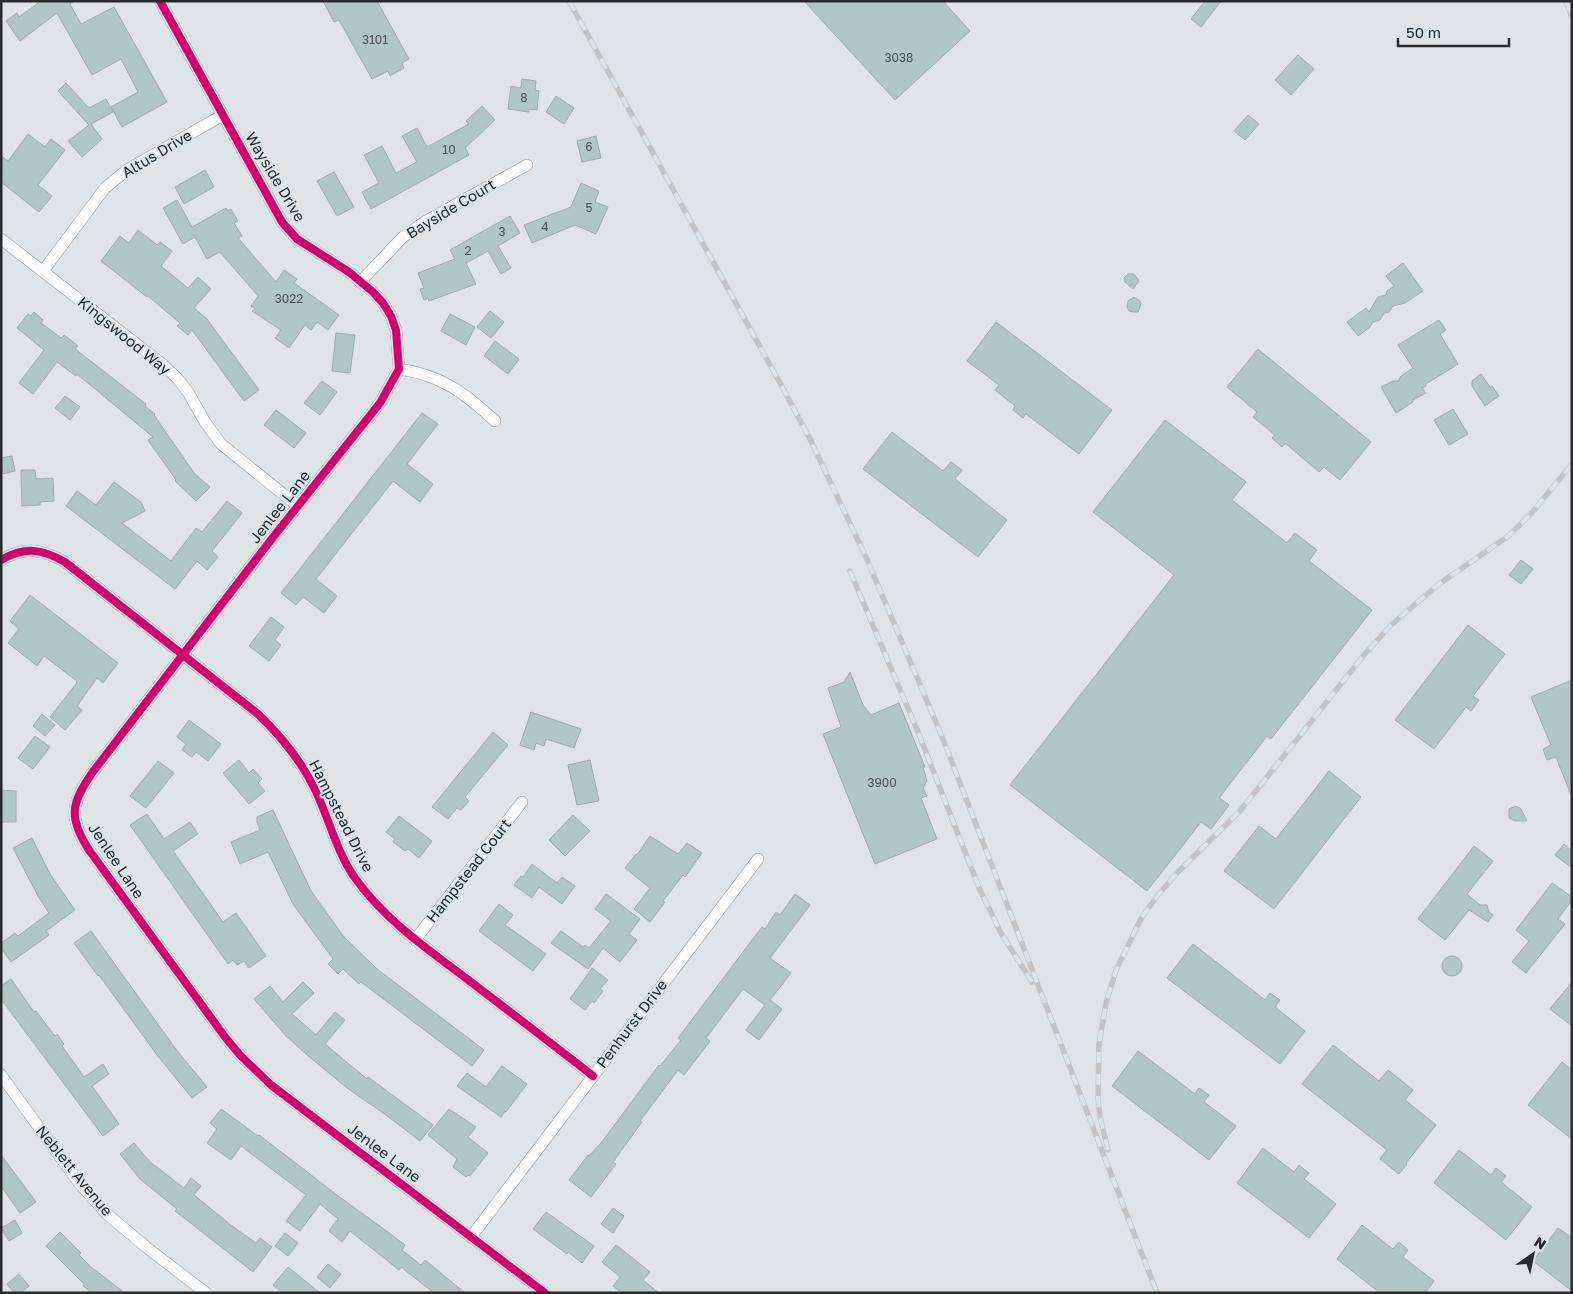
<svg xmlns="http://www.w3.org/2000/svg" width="1573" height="1294" font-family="'Golos Text',sans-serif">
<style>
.building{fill:#b3c6c7;stroke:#a2a9a9}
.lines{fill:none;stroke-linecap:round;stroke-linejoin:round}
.minor-casing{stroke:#92989b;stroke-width:12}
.minor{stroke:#fafbfb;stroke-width:11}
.rail-casing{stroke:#c2c5c6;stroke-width:5.5}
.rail{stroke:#d7e6ec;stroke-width:4;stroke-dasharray:11;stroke-linecap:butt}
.cycleway-casing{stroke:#d7e6ec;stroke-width:11}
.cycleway{stroke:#d6006c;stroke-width:8}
.labels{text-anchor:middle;stroke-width:4;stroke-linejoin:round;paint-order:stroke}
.number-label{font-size:12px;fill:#495254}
.street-label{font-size:15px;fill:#262b2e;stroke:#d7e6ec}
</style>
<rect width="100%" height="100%" fill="#dce4e7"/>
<!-- building -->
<g class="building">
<polygon points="41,1 74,1 70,4 81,24 114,7 167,102 122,127 111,107 138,92 121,59 92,75 57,13 20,41 6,21 17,13 19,17"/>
<polygon points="323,1 377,1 409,59 402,63 404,68 390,76 388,71 372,79 339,20 334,22"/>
<polygon points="804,1 943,1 970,31 895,100"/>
<polygon points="1205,1 1221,1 1201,27 1191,19"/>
<polygon points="1298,55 1314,69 1291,95 1275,80"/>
<polygon points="522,79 536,81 535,90 539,91 537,110 529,109 529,112 508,109 511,86 521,88"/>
<polygon points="66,83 89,108 106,99 113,112 91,124 102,139 82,157 68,141 89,125 58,91"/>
<polygon points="556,96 574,108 564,124 546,112"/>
<polygon points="482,106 495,120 465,148 469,155 371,209 362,192 379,183 364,155 382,146 396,173 417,162 402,136 417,128 427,147 469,124 466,121"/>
<polygon points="1248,115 1259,124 1245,140 1234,131"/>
<polygon points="28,134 45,147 51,139 65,150 38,185 52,196 39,212 1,182 1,156 8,161"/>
<polygon points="596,136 601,158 582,162 577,141"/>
<polygon points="205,170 214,187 184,204 175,187"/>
<polygon points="334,172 354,207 337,216 317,181"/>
<polygon points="581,183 599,191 595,202 608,207 596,234 575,225 532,243 524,225 571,207"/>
<polygon points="177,200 192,227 226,208 228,211 231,209 238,221 234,223 242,236 238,238 276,282 284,270 297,279 294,283 339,315 328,330 317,322 311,330 305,325 289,348 275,338 281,330 252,311 255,309 251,306 258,296 220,252 207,259 195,237 183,244 163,208"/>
<polygon points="510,216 520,233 498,246 511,268 501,274 488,251 466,263 476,284 429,301 428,298 424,300 420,289 424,288 418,273 455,259 450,250"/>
<polygon points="138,230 157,245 160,242 172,251 161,266 188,288 198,277 211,289 194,308 207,319 259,390 244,401 192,330 188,335 177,326 180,323 148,296 147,297 101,261 120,236 129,243"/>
<polygon points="1403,263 1423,291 1405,303 1393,306 1389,312 1384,313 1380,320 1373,322 1370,327 1358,336 1347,322 1366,308 1369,312 1378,297 1386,295 1387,291 1394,286 1386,276"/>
<polygon points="1128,274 1134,274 1139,281 1133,289 1125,282 1124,278"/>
<polygon points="1134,297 1140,301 1141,304 1138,312 1133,312 1129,311 1127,307 1128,301"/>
<polygon points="490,311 504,322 491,338 477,327"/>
<polygon points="34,312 43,320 41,323 61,338 64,335 78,346 75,349 146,404 145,406 155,414 154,415 194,473 210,487 196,501 175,481 176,480 148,440 153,437 77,374 76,376 57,362 33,394 19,383 44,350 17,328 28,314 31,316"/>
<polygon points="450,314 475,327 466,345 441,331"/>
<polygon points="1439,320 1446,330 1440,334 1458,364 1426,384 1426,386 1422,388 1426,393 1413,400 1413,402 1396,413 1381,387 1393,381 1398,381 1401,376 1413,368 1398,345"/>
<polygon points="996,322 1112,410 1079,454 1026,414 1023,418 1013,410 1015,406 995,390 999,385 967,361"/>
<polygon points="336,333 355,335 350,373 332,371"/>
<polygon points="495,341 519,359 508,374 484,356"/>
<polygon points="1258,349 1371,442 1340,480 1324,467 1319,472 1285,443 1282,447 1272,438 1275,435 1253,417 1257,412 1227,387"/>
<polygon points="1481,374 1490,387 1492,386 1499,396 1485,406 1472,386 1472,381"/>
<polygon points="322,381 337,392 320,415 304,403"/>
<polygon points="65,396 80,407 70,420 55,408"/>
<polygon points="1453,409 1468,434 1449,445 1434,420"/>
<polygon points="276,410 306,433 294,448 264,425"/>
<polygon points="422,413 438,424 407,464 433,484 420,502 393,481 316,579 337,596 324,613 303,597 296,605 281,593"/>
<polygon points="1165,420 1246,482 1232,500 1287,543 1295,533 1317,550 1309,561 1372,610 1271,739 1267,736 1219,798 1229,805 1211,829 1201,822 1147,891 1010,785 1174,575 1093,512"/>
<polygon points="892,432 943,471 951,462 962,470 955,479 1007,520 978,557 863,469"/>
<polygon points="12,456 15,471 3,474 1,458"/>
<polygon points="21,470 35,470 36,479 53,478 54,501 40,502 40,505 22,506"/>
<polygon points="114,482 141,502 145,511 122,523 171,561 196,528 202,532 227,501 242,513 212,551 218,557 207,570 197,561 175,589 66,506 77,491 96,505"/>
<polygon points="1521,560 1533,569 1521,584 1509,575"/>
<polygon points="30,595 118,663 103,683 97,678 77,706 82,710 65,730 50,717 76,684 77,681 44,656 37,666 8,643 19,629 10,621"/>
<polygon points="271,617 284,627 275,640 281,645 269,661 249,646"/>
<polygon points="1468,625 1505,654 1473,696 1479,700 1471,711 1466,707 1434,749 1395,720"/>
<polygon points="850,672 863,705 871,715 899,703 925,767 923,767 927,781 923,788 927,796 921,798 937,839 875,864 823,734 841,727 828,688 844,682"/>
<polygon points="1572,680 1572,795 1571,795 1556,757 1547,760 1543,749 1551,745 1531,697"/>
<polygon points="531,712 581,729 574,748 546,739 544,746 536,743 534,750 520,745"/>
<polygon points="42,714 55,725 45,736 33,726"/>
<polygon points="189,720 221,744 208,761 196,752 192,757 182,750 186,744 177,737"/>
<polygon points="493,732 508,745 465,797 469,801 461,810 457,808 448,819 432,807"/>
<polygon points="35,736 50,747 33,769 18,758"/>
<polygon points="239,760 249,773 253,769 262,779 258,783 265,791 249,804 223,773"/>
<polygon points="590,760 599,801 577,805 568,765"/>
<polygon points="158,761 174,773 146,808 130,796"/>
<polygon points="1329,771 1361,797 1274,909 1224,871 1259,826 1276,839"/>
<polygon points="1,790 16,791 16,822 1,822"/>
<polygon points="1516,806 1521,809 1527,821 1515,821 1509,818 1509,809"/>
<polygon points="273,810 311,891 344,937 377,969 484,1050 472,1066 361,982 359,984 343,969 338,974 328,964 333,959 293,904 268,852 240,864 231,842 260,830 257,822 257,817"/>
<polygon points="147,814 164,839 190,822 198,834 173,851 223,922 236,913 266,956 249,968 244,961 237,965 233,960 228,964 130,825"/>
<polygon points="573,815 590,831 565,856 549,840"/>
<polygon points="399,816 432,841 419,858 408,849 405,851 393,842 395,839 386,832"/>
<polygon points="650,836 678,854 687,843 702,853 685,877 683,875 663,901 665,902 650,922 634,909 650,888 625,868 636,854 637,855"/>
<polygon points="32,838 50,874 75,910 46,931 49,935 11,962 1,948 1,943 15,933 18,936 49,913 38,896 13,848"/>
<polygon points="1564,844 1572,851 1572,868 1555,855"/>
<polygon points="1474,846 1493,861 1467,894 1480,905 1487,905 1489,912 1493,915 1488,922 1469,910 1445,940 1418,919"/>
<polygon points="532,864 557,883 562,877 575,886 562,904 539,887 532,898 514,885 521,876 523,877"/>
<polygon points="1552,883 1572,897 1572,900 1558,919 1565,924 1526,973 1512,962 1529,941 1516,930"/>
<polygon points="606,894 640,919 629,934 637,940 620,962 603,948 588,969 551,943 561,931 583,947 585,945 589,948 611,921 595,909"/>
<polygon points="795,894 810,905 770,958 791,973 770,1000 782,1009 759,1040 746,1030 765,1005 743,989 706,1038 710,1041 684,1075 678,1070 640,1121 642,1122 613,1162 616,1164 591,1197 569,1180 588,1155 589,1156 601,1143 659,1065 660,1066 681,1040 678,1038 762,927 765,929 776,912 780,915"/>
<polygon points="499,904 513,915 505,925 546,954 533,971 479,931"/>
<polygon points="91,931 178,1052 207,1087 192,1098 157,1055 99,975 98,976 74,943"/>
<polygon points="1193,944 1265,1000 1270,993 1280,1000 1275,1007 1305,1031 1280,1064 1167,978"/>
<circle cx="1452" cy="966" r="10"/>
<polygon points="592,968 608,980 600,989 603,991 594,1003 592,1001 585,1010 570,999"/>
<polygon points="11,979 34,1012 36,1011 55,1036 57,1034 64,1044 62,1046 84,1077 103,1064 109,1074 92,1086 119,1124 103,1136 1,999 1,986"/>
<polygon points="303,982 314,993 292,1014 316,1035 335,1012 345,1020 325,1044 367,1079 368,1077 433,1125 420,1141 386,1115 347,1088 306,1054 286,1036 254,999 270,986 283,1002"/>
<polygon points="1572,982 1572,1026 1550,1009"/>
<polygon points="1333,1045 1379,1081 1388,1070 1413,1090 1405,1100 1436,1125 1406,1163 1407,1164 1399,1174 1380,1159 1387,1150 1302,1084"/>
<polygon points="1138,1051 1195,1094 1199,1088 1209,1095 1204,1102 1236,1126 1209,1160 1112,1086"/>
<polygon points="1562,1062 1572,1070 1572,1139 1528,1105"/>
<polygon points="502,1066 527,1084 506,1112 505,1111 501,1117 457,1086 467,1073 486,1087"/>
<polygon points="221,1109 258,1136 259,1135 341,1198 381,1227 405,1245 402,1250 421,1265 425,1260 465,1293 434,1293 401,1267 399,1270 350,1231 342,1242 329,1231 338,1219 320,1204 300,1231 286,1221 306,1195 241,1146 231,1160 207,1143 217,1129 210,1123"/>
<polygon points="449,1109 476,1127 468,1137 488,1153 470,1176 468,1175 466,1177 453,1167 457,1159 428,1135"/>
<polygon points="134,1143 150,1162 184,1188 191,1178 201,1186 194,1195 232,1226 256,1243 260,1238 272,1247 253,1272 192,1224 175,1211 177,1209 140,1179 120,1154"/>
<polygon points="1263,1148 1294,1172 1299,1165 1309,1173 1304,1179 1336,1204 1309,1238 1237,1183"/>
<polygon points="1459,1150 1491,1175 1496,1168 1506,1176 1501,1182 1532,1207 1506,1240 1434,1183"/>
<polygon points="1,1155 36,1202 20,1213 1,1186"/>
<polygon points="613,1208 624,1216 613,1233 601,1224"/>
<polygon points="546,1212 594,1246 582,1263 568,1252 567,1254 533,1229"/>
<polygon points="15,1220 22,1233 9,1241 1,1228"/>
<polygon points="1362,1225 1393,1249 1399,1242 1408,1250 1403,1257 1434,1281 1425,1293 1380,1293 1337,1259"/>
<polygon points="1558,1228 1572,1238 1572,1291 1533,1261"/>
<polygon points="60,1232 81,1253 79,1255 91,1267 125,1293 92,1293 83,1286 84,1284 46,1246"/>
<polygon points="285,1233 298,1243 288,1256 275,1246"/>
<polygon points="616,1245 650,1272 643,1280 659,1293 622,1293 613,1286 620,1277 602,1262"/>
<polygon points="328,1264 341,1274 330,1288 317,1277"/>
<polygon points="288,1267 320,1293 283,1293 273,1285"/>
<polygon points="19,1274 29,1286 21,1293 14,1293 7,1284"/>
</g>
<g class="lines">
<!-- minor casing -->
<g class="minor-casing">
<g id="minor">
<path d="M160,1L282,222L297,239L349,272L373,292L383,303L391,316L396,330L399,369L380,403L274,536L92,773C71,804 68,817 89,850L225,1037L240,1055L271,1085L545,1293"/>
<polyline points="1,239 161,363 177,378 188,392 205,422 221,444 298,506"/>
<polyline points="43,271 105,188 127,170 223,115"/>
<polyline points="360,282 403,237 426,221 527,165"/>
<path d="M399,369C441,375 465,393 495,421"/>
<path d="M1,560C25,546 42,549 65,562L258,714C283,738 304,764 318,796C330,823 338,854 355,878C385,920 426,948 467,979C509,1011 551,1043 593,1076"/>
<polyline points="415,940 522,802"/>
<polyline points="1,1075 79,1183 107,1214 146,1247 206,1293"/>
<polyline points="471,1237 758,859"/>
</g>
</g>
<!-- minor -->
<use href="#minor" class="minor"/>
<!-- rail casing -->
<g class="rail-casing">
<g id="rail">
<polyline points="569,1 780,383 809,437 866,557 943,739 1157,1293"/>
<polyline points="1566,1 1572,17"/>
<polyline points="850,571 918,732 980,890 1001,933 1032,982"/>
<polyline points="1108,1150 1100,1117 1098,1099 1099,1044 1106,1003 1116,970 1142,917 1158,895 1178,872 1240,811 1364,655 1391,625 1439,584 1507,537 1530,515 1572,464"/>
</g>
</g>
<!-- rail -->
<use href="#rail" class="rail"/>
<!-- cycleway casing -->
<g class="cycleway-casing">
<g id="cycleway">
<path d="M160,1L282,222L297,239L349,272L373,292L383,303L391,316L396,330L399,369L380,403L274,536L92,773C71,804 68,817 89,850L225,1037L240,1055L271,1085L545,1293"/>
<path d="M1,560C25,546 42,549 65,562L258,714C283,738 304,764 318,796C330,823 338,854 355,878C385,920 426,948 467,979C509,1011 551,1043 593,1076"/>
</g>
</g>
<!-- cycleway -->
<use href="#cycleway" class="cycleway"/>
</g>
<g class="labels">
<!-- number labels -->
<g class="number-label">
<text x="375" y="44">3101</text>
<text x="899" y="62">3038</text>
<text x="524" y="102">8</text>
<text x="589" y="151">6</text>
<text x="449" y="154">10</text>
<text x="589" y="212">5</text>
<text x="545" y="231">4</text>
<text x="502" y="236">3</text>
<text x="468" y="255">2</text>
<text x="289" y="303">3022</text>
<text x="882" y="787">3900</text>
</g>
<!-- street labels -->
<g class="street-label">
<text transform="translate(157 154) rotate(-31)" y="5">Altus Drive</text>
<text transform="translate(275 177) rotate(59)" y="5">Wayside Drive</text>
<text transform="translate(451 209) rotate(-31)" y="5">Bayside Court</text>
<text transform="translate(124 336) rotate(39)" y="5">Kingswood Way</text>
<text transform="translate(280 507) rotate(-52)" y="5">Jenlee Lane</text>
<text transform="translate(341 816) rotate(63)" y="5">Hampstead Drive</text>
<text transform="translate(116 861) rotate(56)" y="5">Jenlee Lane</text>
<text transform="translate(469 871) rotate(-52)" y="5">Hampstead Court</text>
<text transform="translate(632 1024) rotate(-53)" y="5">Penhurst Drive</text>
<text transform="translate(384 1153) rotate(37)" y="5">Jenlee Lane</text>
<text transform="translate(74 1171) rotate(51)" y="5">Neblett Avenue</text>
</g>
</g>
<!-- border -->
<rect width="1573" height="1294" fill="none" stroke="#262b2e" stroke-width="5"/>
<!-- north arrow -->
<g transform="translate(1533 1254) rotate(33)" stroke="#d7e6ec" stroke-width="4" paint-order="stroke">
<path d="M0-4L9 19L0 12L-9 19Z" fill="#262b2e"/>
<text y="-8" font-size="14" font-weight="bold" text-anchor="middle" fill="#262b2e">N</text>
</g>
<!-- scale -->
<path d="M1398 38v8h111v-8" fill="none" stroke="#262b2e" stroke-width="2.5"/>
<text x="1406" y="38" font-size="15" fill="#262b2e" stroke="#d7e6ec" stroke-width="4" paint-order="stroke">50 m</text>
</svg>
